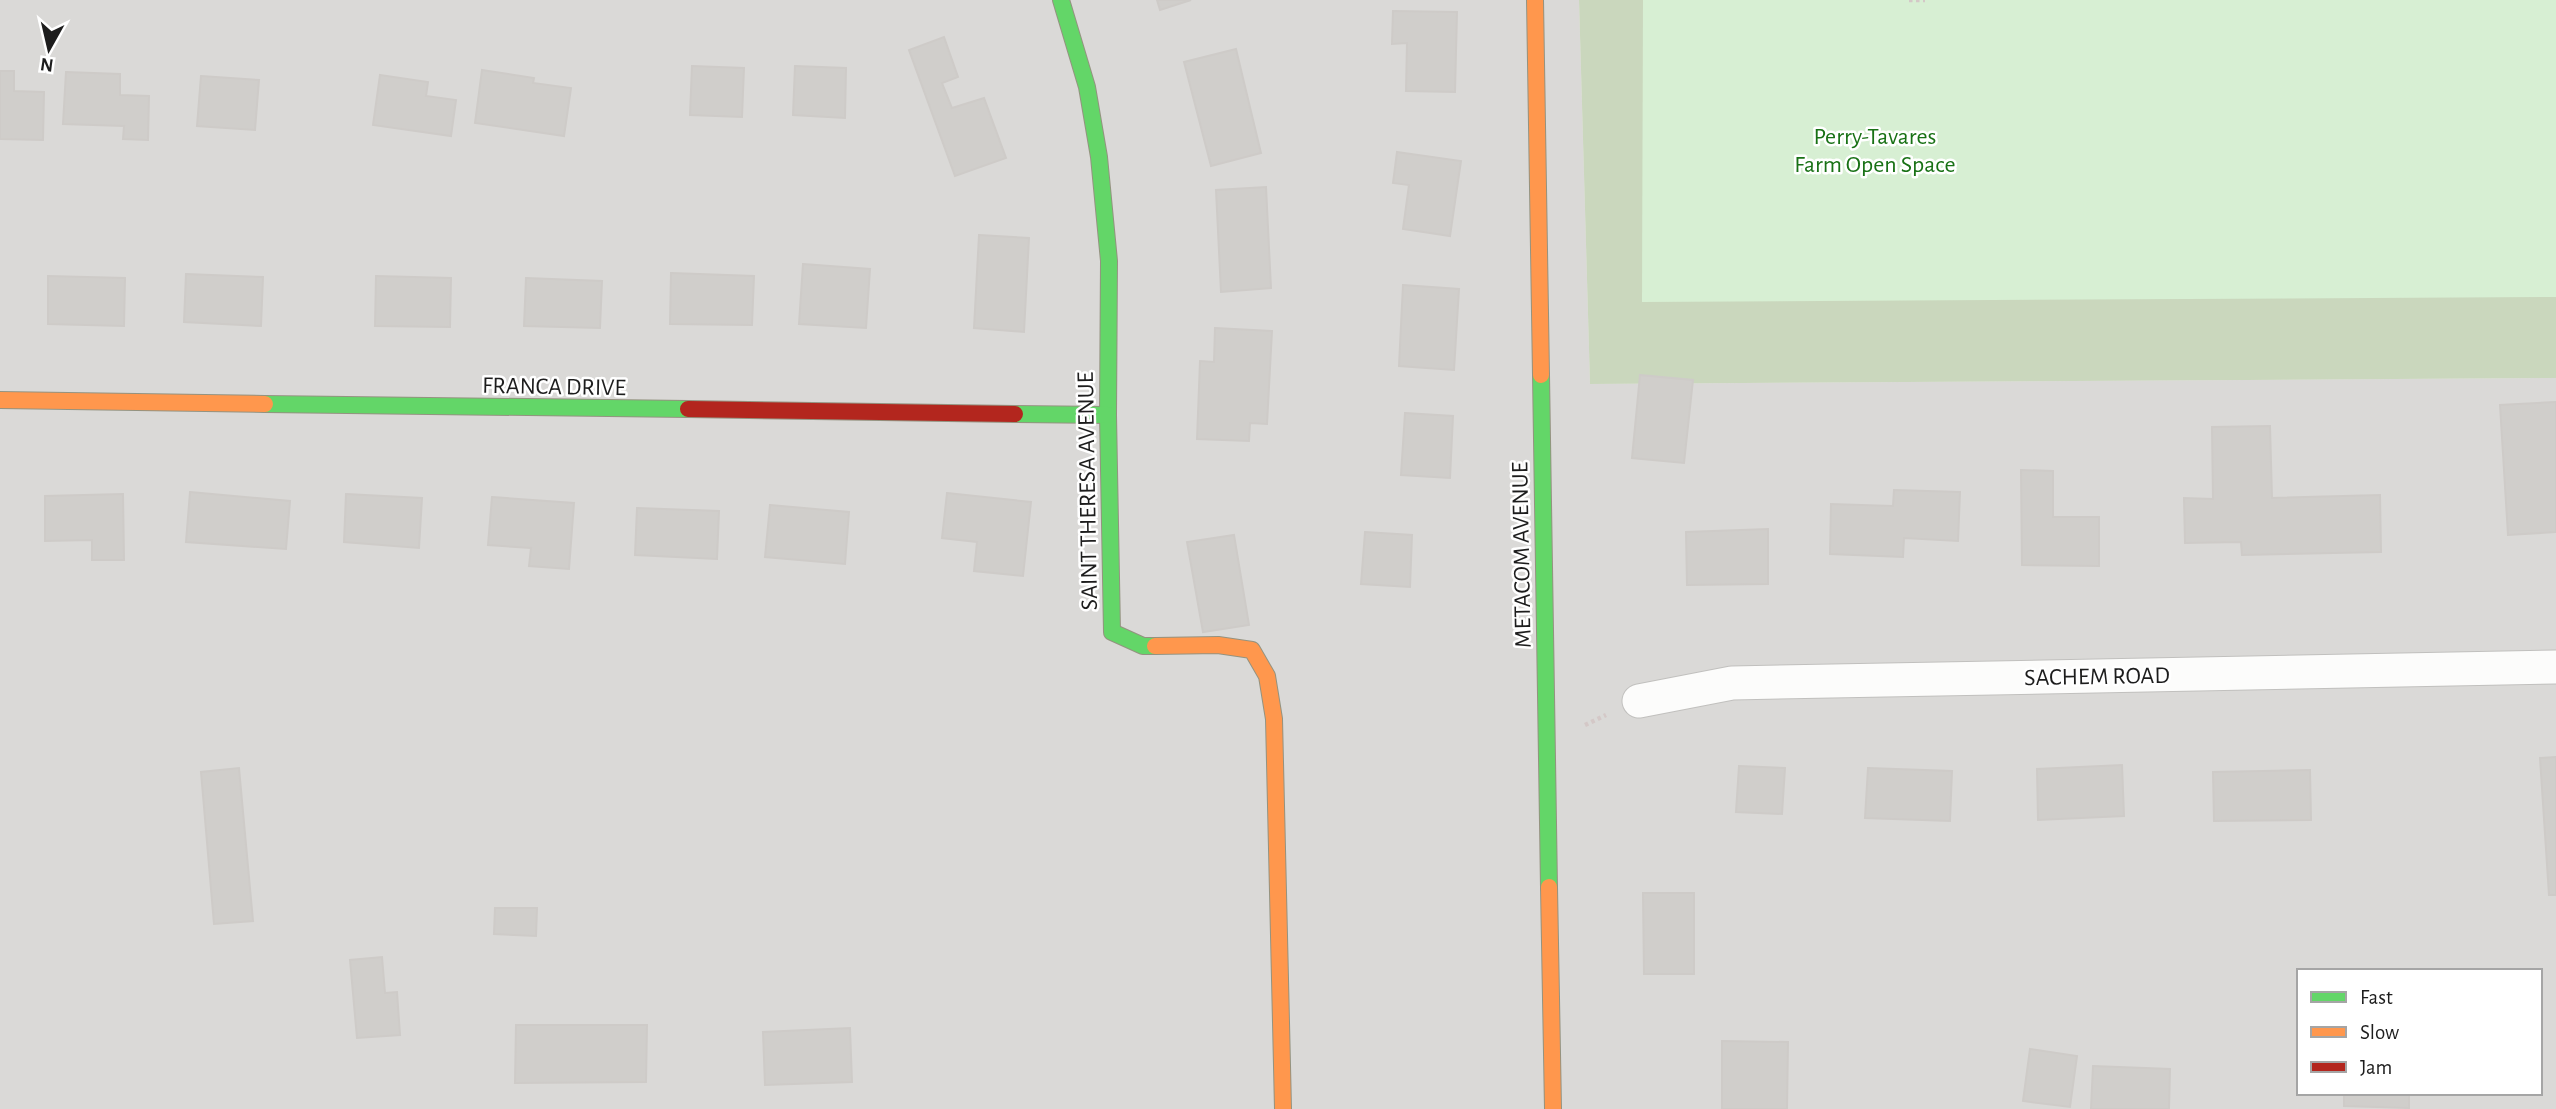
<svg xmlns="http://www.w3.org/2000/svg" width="2556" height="1109" font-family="'Alegreya Sans',sans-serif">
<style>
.residential{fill:#dad9d7;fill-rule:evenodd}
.forest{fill:#cad7bd}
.park{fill:#d7efd3}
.building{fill:#d0cecb;stroke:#cecbc8;stroke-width:2}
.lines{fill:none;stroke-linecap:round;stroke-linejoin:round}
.street-casing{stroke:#c1c0be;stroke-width:35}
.fast-casing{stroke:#949380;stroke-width:18}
.slow-casing{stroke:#949380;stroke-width:18}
.jam-casing{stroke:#949380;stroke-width:18}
.path{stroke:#d4c8c7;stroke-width:4.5;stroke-dasharray:3.5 3.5;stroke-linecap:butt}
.street{stroke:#fcfcfb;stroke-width:33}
.fast{stroke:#63d668;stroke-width:16}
.slow{stroke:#ff974d;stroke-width:16}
.jam{stroke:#b3261e;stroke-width:16}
.labels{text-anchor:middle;stroke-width:5;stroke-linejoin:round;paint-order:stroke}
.park-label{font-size:24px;fill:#187115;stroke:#fff}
.street-label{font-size:24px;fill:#1d1d1d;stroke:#fff}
</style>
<rect width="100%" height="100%" fill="#ebe9e6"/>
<!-- residential -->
<path class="residential" d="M0,0H1579L1590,384L2556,378V1109H0ZM2299,971H2540V1093H2299Z"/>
<!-- forest -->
<polygon class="forest" points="1579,0 2556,0 2556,378 1590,384"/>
<!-- park -->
<polygon class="park" points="1643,0 2556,0 2556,297 1642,302"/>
<!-- building -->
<g class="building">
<polygon points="1157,0 1191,0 1160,10"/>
<polygon points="1393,11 1457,12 1455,92 1406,91 1407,43 1392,44"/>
<polygon points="944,37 958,77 942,83 952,108 984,98 1006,158 955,176 909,50"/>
<polygon points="1236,49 1261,153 1211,166 1184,62"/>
<polygon points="692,66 744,68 742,117 690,115"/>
<polygon points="795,66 846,68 845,118 793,115"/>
<polygon points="482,70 534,78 533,83 571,88 564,136 475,123"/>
<polygon points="0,71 14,71 14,91 44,92 43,140 0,139"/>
<polygon points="66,72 120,74 120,95 149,96 148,140 123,139 124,126 63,124"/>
<polygon points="380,75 428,82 426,96 456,100 451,136 373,125"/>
<polygon points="201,76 259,80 255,130 197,126"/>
<polygon points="1397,152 1461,161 1450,236 1403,229 1409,185 1393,183"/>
<polygon points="1266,187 1271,288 1221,292 1216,190"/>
<polygon points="979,235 1029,238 1024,332 974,328"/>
<polygon points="803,264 870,269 866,328 799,324"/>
<polygon points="671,273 754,276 752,325 670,324"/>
<polygon points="186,274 263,277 261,326 184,322"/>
<polygon points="48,276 125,278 124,326 48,324"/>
<polygon points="376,276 451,278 450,327 375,326"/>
<polygon points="526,278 602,281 600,328 524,326"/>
<polygon points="1403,285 1459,289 1454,370 1399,366"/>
<polygon points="1215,328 1272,331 1267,424 1250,423 1249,441 1197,439 1200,361 1214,362"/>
<polygon points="1640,375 1693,380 1684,463 1632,458"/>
<polygon points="2556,402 2556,532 2508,535 2500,405"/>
<polygon points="1405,413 1453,416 1450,478 1401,475"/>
<polygon points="2270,426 2272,498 2380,495 2381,552 2242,555 2241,542 2185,543 2184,498 2213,499 2212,427"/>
<polygon points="2021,470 2053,471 2053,517 2099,517 2099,566 2022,565"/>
<polygon points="1894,490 1960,492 1958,541 1904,538 1903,557 1830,554 1831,504 1893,506"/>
<polygon points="190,492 290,501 286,549 186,542"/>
<polygon points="947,493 1031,502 1023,576 974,571 977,542 942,538"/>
<polygon points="123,494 124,560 92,560 92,540 45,541 45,496"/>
<polygon points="346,494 422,498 419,548 344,542"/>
<polygon points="492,497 574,503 569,569 529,566 531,548 488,545"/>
<polygon points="770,505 849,512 845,564 765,557"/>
<polygon points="637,508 719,511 717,559 635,555"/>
<polygon points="1768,529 1768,584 1687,585 1686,532"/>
<polygon points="1365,532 1412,535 1410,587 1361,584"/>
<polygon points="1234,535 1249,625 1203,632 1187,542"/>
<polygon points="2556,757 2556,895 2549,895 2540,758"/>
<polygon points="2122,765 2124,816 2038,820 2037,769"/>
<polygon points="1739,766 1785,768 1782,814 1736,812"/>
<polygon points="239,768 253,921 214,924 201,772"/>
<polygon points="1868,768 1952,771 1950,821 1865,818"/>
<polygon points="2310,770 2311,820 2214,821 2213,772"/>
<polygon points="1643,893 1694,893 1694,974 1644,974"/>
<polygon points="495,908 537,908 536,936 494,934"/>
<polygon points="382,957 385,993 397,992 400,1035 357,1038 350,960"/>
<polygon points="516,1025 647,1025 646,1082 515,1083"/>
<polygon points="850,1028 852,1082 765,1085 763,1032"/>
<polygon points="1722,1041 1788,1042 1787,1109 1722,1109"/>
<polygon points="2030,1049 2077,1056 2070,1107 2023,1101"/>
<polygon points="2093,1066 2170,1069 2169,1109 2091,1109"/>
<polygon points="2344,1093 2409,1093 2409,1108 2344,1106"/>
</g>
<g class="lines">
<!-- street casing -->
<g class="street-casing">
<polyline id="street" points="1639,701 1732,683 2556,667"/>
</g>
<!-- fast casing -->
<g class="fast-casing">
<g id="fast">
<polyline points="1061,0 1087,87 1099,157 1109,261 1108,415 1112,632 1143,646 1155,646"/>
<polyline points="1541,375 1549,887"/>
<polyline points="265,404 688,409"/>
<polyline points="1015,414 1108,415"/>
</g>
</g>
<!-- slow casing -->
<g class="slow-casing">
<g id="slow">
<polyline points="1535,0 1541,375"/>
<polyline points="0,400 265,404"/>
<polyline points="1155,646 1218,645 1252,650 1267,676 1274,719 1283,1109"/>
<polyline points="1549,887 1553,1109"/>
</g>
</g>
<!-- jam casing -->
<g class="jam-casing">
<polyline id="jam" points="688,409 1015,414"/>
</g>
<!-- path -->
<g class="path">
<polyline points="1909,0 1925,0"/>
<polyline points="1585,725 1606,715"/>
</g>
<!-- street -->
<use href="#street" class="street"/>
<!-- fast -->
<use href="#fast" class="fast"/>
<!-- slow -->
<use href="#slow" class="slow"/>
<!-- jam -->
<use href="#jam" class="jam"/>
</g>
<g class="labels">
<!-- park labels -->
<g class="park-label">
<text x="1875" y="144">Perry-Tavares<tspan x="1875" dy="28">Farm Open Space</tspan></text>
</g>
<!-- street labels -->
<g class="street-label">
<text transform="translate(554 386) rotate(1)" y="8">FRANCA DRIVE</text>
<text transform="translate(1087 491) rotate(-91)" y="8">SAINT THERESA AVENUE</text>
<text transform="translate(1521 555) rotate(-91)" y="8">METACOM AVENUE</text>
<text transform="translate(2097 676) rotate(-1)" y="8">SACHEM ROAD</text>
</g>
</g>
<!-- legend -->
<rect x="2297" y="969" width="245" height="126" fill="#ffffff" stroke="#a5a5a5" stroke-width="2"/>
<rect x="2311" y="992" width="35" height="10" fill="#63d668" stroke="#a5a5a5" stroke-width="2"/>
<text x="2360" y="1004" font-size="21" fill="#1d1d1d">Fast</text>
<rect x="2311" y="1027" width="35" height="10" fill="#ff974d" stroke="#a5a5a5" stroke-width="2"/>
<text x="2360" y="1039" font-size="21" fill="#1d1d1d">Slow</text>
<rect x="2311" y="1062" width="35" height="10" fill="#b3261e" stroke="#a5a5a5" stroke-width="2"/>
<text x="2360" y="1074" font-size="21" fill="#1d1d1d">Jam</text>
<!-- north arrow -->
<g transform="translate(49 49) rotate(188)" stroke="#ffffff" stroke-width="5" paint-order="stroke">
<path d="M0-5L12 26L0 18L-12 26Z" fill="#1d1d1d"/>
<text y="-10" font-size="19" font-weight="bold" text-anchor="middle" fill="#1d1d1d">N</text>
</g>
</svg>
